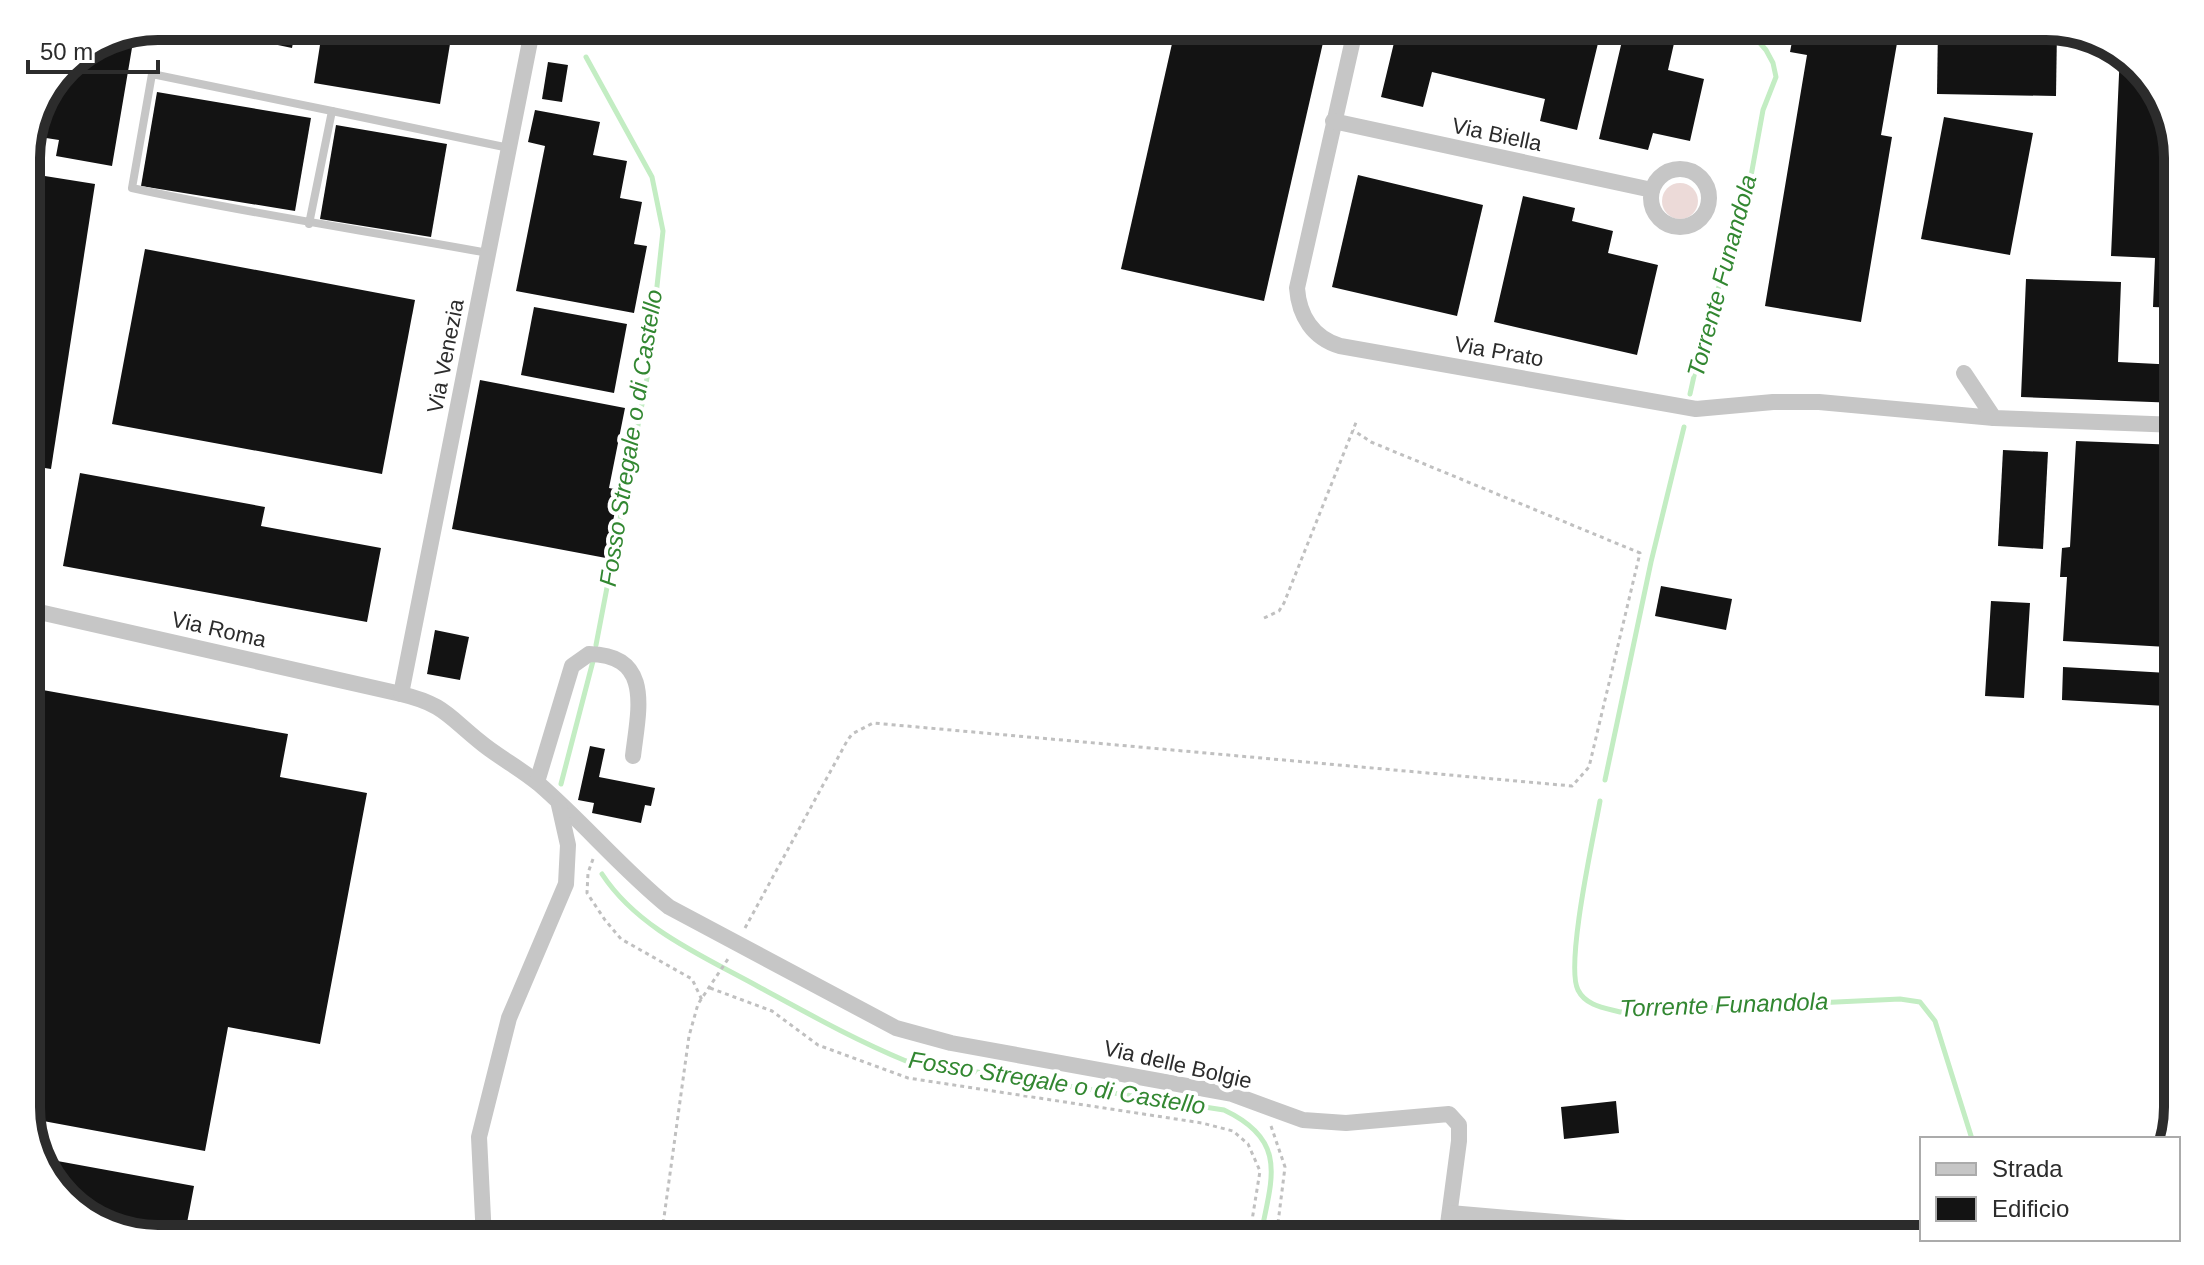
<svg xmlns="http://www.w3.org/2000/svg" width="2204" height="1265" font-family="Helvetica,sans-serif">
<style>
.green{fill:#ecdad8}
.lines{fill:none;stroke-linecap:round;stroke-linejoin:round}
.stream{stroke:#c3edc3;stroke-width:5}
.building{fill:#131313}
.path{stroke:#c0c0c0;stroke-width:3;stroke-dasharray:4 4;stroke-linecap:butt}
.service{stroke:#c6c6c6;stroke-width:8}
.minor{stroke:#c6c6c6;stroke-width:16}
.labels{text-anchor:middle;stroke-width:8;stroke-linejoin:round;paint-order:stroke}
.street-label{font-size:22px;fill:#2c2c2c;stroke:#fff}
.water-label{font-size:24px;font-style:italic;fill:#328731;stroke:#fff}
.rim{fill:none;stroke:#2c2c2c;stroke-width:10}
</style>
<rect width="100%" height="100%" fill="#fff"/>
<!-- green -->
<circle class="green" cx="1680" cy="201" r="18"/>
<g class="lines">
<!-- stream -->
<g class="stream">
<polyline points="586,57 652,177 663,231 647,378 596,645"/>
<polyline points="1690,394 1704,331 1745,209 1763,110 1776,77 1773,63 1766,50 1745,26"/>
<polyline points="1605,780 1651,562 1684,427"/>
<polyline points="561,784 593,661"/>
<path d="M1600,801C1594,835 1565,965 1578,990C1586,1006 1605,1008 1620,1012L1900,999L1920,1002L1935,1021L1972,1139"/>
<path d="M602,874C638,929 703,956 759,987C807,1013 855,1040 906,1061L1224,1110C1290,1141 1271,1180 1260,1239"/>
</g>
</g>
<!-- building -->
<g class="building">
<polygon points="186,26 296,26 292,48"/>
<polygon points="323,26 453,26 440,104 314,83"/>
<polygon points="1176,26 1288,26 1325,34 1264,301 1121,269"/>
<polygon points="1398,26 1561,26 1600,35 1577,130 1540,121 1545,99 1432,72 1423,107 1381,97"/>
<polygon points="1795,26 1900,26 1881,135 1892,137 1861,322 1765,306 1807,55 1790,52"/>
<polygon points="1938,26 2046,26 2057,29 2056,96 1937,94"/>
<polygon points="1625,28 1675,39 1668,70 1704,79 1690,141 1653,133 1648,150 1599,139"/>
<polygon points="134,36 112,166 56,156 59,140 33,136 65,64"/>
<polygon points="2120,52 2160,92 2178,150 2178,308 2153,307 2155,258 2111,256"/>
<polygon points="548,62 568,65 562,102 542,99"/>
<polygon points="157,92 311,118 295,211 141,186"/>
<polygon points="535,110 600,122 593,155 627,161 620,198 642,202 634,244 647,246 634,313 516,291 545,146 528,142"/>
<polygon points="1944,117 2033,133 2010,255 1921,239"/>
<polygon points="336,125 447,144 431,237 320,219"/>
<polygon points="26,173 95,184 51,469 26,465"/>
<polygon points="1358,175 1483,205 1457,316 1332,287"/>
<polygon points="1523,196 1575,208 1572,221 1613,231 1608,253 1658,265 1637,355 1494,322"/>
<polygon points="145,249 415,300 382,474 112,424"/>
<polygon points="2026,279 2121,282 2118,362 2178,365 2178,403 2021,397"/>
<polygon points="534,307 627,324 614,393 521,375"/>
<polygon points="480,380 625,408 609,488 619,490 606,558 452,529"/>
<polygon points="2076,441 2178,445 2174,553 2178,553 2178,616 2169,616 2167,647 2063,641 2067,577 2060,577 2062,548 2070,547"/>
<polygon points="2003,450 2048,452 2043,549 1998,546"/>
<polygon points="80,473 265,507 261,526 381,548 367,622 63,566"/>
<polygon points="1661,586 1732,599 1726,630 1655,616"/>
<polygon points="1991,601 2030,603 2024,698 1985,696"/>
<polygon points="435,630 469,637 460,680 427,674"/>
<polygon points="2063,667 2168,673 2166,706 2062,700"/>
<polygon points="26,687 288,734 280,777 367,793 320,1044 228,1027 205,1151 27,1118"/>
<polygon points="590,746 605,749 599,777 655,788 651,806 645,805 641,823 592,813 594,803 578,800"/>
<polygon points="1616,1101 1619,1133 1564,1139 1561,1107"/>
<polygon points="41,1158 194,1186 184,1239 159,1239 93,1221 48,1180"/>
</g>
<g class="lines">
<!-- path -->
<g class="path">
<polyline points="1264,618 1279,611 1284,603 1357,420"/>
<polyline points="593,859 588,873 587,893 605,920 621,939 692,979 702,1000"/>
<polyline points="745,928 847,741 852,734 873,723 1572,786 1589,767 1640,553 1371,442 1353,430"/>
<polyline points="710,988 772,1011 818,1045 908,1078 1202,1123 1233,1131 1248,1144 1260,1171 1249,1239"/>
<polyline points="1271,1126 1285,1167 1276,1239"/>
<polyline points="661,1239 689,1036 698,1004 728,959"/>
</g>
<!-- service -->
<g class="service">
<polyline points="332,111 509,148"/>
<path d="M309,224L332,111L152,74L132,188C250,214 369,231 488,253"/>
</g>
<!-- minor -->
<g class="minor">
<path d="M1356,26L1297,288C1299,316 1313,338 1340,346L1696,409L1773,402H1819L1994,418"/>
<polyline points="1333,121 1652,190"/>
<circle cx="1680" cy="198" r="29"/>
<polyline points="1964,373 1994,418 2178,425"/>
<path d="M26,609L401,694C443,704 447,715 479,741C498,757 520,768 539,784C584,823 623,870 669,907L896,1028L951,1043L1232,1094L1303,1120L1346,1123L1449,1114L1459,1125V1141L1446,1239"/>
<polyline points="401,694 533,26"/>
<path d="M537,782L572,666L589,654C654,655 638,712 633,756"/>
<polyline points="1450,1213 1720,1236 1793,1236 1806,1239"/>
<polyline points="484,1239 479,1137 509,1018 566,884 568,845 559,805"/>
</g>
</g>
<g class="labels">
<!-- street labels -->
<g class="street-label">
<text transform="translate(1497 134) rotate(12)" y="8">Via Biella</text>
<text transform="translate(1499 351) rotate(10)" y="8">Via Prato</text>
<text transform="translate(445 356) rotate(-79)" y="8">Via Venezia</text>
<text transform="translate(219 629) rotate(13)" y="8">Via Roma</text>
<text transform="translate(1178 1064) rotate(13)" y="8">Via delle Bolgie</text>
</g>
<!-- water labels -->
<g class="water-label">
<text transform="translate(1722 276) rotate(-75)" y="8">Torrente Funandola</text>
<text transform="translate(631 438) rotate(-81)" y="8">Fosso Stregale o di Castello</text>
<text transform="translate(1724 1005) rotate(-2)" y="8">Torrente Funandola</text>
<text transform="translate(1057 1083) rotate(9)" y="8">Fosso Stregale o di Castello</text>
</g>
</g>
<!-- crop -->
<path d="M0 0H2204V1265H0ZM158 40H2046A118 118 0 0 1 2164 158V1107A118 118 0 0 1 2046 1225H158A118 118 0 0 1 40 1107V158A118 118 0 0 1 158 40Z" fill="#fff" fill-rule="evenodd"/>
<path class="rim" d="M158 40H2046A118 118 0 0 1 2164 158V1107A118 118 0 0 1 2046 1225H158A118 118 0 0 1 40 1107V158A118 118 0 0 1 158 40Z"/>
<!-- legend -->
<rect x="1920" y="1137" width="260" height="104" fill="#ffffff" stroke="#ababab" stroke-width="2"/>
<rect x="1936" y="1163" width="40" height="12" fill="#c6c6c6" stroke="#ababab" stroke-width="2"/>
<text x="1992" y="1177" font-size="24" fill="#2c2c2c">Strada</text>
<rect x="1936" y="1197" width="40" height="24" fill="#131313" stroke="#ababab" stroke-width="2"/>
<text x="1992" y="1217" font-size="24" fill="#2c2c2c">Edificio</text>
<!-- scale -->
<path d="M28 60v12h130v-12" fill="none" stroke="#2c2c2c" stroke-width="4"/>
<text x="40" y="60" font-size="24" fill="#2c2c2c" stroke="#ffffff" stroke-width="6" paint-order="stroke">50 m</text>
</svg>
